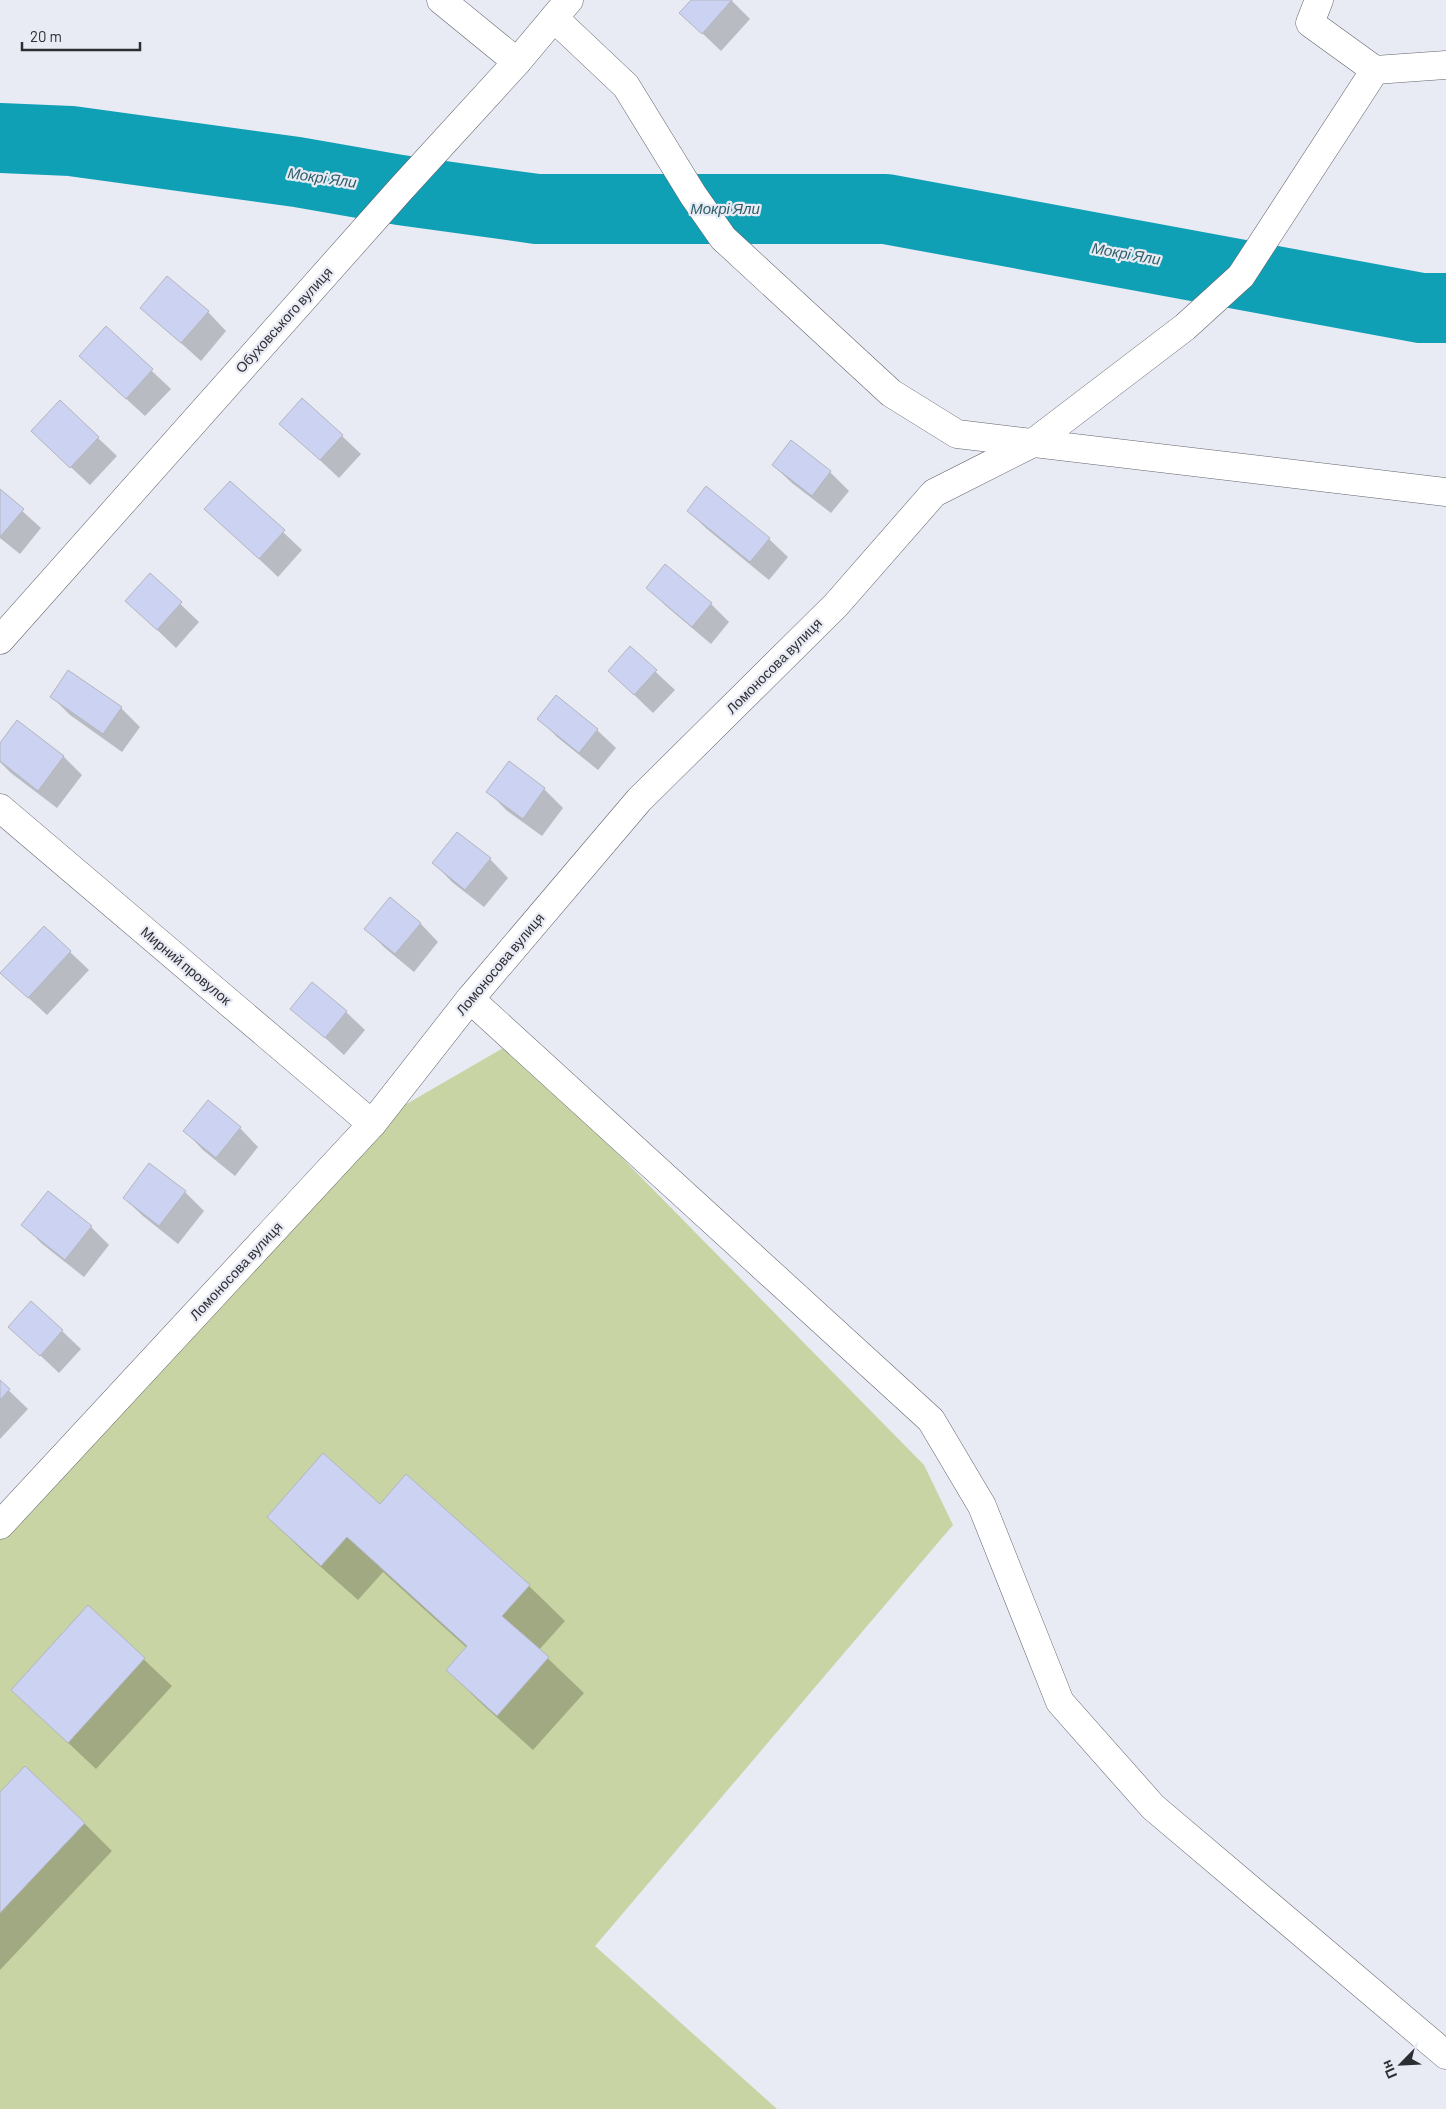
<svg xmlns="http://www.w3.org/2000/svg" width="1446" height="2109" font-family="Barlow,sans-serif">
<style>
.green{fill:#c8d4a3}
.shadow{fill:#0003}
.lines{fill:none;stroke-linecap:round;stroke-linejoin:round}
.river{stroke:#10a0b6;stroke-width:70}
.building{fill:#ccd2f2;stroke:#b3b5bf}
.minor-casing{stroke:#62646d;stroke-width:29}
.minor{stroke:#fff;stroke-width:28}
.labels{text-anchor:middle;stroke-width:4.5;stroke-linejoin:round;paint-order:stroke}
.street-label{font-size:14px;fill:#2d2e32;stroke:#e8eaf4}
.water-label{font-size:15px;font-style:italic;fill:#2e606a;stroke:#e8eaf4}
</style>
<rect width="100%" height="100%" fill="#e8eaf4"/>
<!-- green -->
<polygon class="green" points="510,1044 924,1465 953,1525 595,1946 777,2109 0,2109 0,1525 372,1124"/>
<!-- shadow -->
<g class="shadow">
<polygon points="692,0 731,0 750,19 721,51 681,13"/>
<polygon points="142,308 208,312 226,331 201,361"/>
<polygon points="106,328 171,389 145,416 100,375"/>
<polygon points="60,402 117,456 90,485 32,431"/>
<polygon points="281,424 342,436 361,454 339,478"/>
<polygon points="791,442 830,472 849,491 831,513 792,483 773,465"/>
<polygon points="230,482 302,550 278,577 206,509"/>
<polygon points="0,491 41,528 20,554 0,538"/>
<polygon points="688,511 769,539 788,557 769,580 707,529"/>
<polygon points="150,575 199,622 176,648 127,601"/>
<polygon points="648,588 711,604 729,622 711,644 666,606"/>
<polygon points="630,648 675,690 653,713 628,689"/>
<polygon points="69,672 121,708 140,727 122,752 70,715 52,697"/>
<polygon points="556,696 597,730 616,748 598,770 557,737 539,718"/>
<polygon points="0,745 64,757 82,775 57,808 11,773 0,762"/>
<polygon points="509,763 544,789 563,808 542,836 506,810 488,791"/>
<polygon points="490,859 508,878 484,907 452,882 434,863"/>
<polygon points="420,923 438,942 414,972 385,948 366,929"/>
<polygon points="70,952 89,970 47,1015 21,991"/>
<polygon points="292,1008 346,1012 365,1030 344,1055"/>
<polygon points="240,1128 258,1147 235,1176 203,1150 185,1131"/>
<polygon points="150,1165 185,1192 204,1211 178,1244 143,1216 124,1198"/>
<polygon points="23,1224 91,1227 109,1245 84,1277 41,1243"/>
<polygon points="10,1327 62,1331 81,1349 59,1373"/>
<polygon points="0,1382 28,1409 0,1439"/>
<polygon points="380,1505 529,1586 565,1621 539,1650 584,1693 533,1750 483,1705 447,1670 467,1648 383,1572 358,1600 304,1552 268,1517"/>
<polygon points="88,1607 172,1686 96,1769 12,1690"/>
<polygon points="0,1794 84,1823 112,1851 0,1970"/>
</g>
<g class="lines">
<!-- river -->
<polyline class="river" points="0,138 71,141 297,172 400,190 537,209 886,209 1421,308 1446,308"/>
</g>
<!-- building -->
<g class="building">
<polygon points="691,0 732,0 702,34 679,13"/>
<polygon points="167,276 209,311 181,343 140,308"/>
<polygon points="106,326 153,369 126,399 79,356"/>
<polygon points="302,398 343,435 320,460 279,424"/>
<polygon points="60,400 99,437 70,468 31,431"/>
<polygon points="791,440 831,471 812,496 772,465"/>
<polygon points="230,481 285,530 259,559 204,509"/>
<polygon points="706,486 770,538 750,562 687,511"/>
<polygon points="0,489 24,509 0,537"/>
<polygon points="665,564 712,603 692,627 646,588"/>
<polygon points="150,573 182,602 157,630 125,601"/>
<polygon points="630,646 657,670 634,695 608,671"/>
<polygon points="68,670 122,707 103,734 50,697"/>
<polygon points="556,695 598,729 579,753 537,719"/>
<polygon points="17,720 64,756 38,791 0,761 0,743"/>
<polygon points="509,761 545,788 523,819 486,792"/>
<polygon points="457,832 491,858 465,890 432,863"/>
<polygon points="390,897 421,923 395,954 364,929"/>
<polygon points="44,926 71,951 28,998 0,973"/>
<polygon points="312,982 347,1011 325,1038 290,1009"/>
<polygon points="208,1100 241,1127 216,1158 183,1131"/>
<polygon points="149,1163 186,1191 159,1226 123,1198"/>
<polygon points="48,1191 92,1226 65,1260 21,1225"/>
<polygon points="31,1301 63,1330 40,1356 8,1327"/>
<polygon points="0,1380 10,1389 0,1400"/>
<polygon points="323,1453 380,1504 406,1474 530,1585 502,1616 549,1657 497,1716 446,1670 467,1646 347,1537 321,1566 267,1517"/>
<polygon points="88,1605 145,1658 68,1743 11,1690"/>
<polygon points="25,1766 85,1823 0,1913 0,1792"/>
</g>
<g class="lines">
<!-- minor casing -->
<g class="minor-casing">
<g id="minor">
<polyline points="441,0 517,62"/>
<polyline points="1319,0 1310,23 1375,70"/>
<polyline points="554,18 626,86 693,195 723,238 891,393 957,434 1446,492"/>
<polyline points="0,640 400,190 517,62 569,0"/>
<polyline points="0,808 372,1124"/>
<polyline points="470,999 931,1420 982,1506 1060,1702 1153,1807 1446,2055"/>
<polyline points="0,1525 372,1124 470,999 639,800 836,605 934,493 1033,443 1185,327 1241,276 1375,70 1446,65"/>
</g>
</g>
<!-- minor -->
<use href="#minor" class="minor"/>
</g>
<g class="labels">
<!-- street labels -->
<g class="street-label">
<text transform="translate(284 320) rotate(-48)" y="5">Обуховського вулиця</text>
<text transform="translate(774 666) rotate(-45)" y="5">Ломоносова вулиця</text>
<text transform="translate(500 964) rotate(-50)" y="5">Ломоносова вулиця</text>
<text transform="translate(186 966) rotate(40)" y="5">Мирний провулок</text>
<text transform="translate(236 1271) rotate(-47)" y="5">Ломоносова вулиця</text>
</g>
<!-- water labels -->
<g class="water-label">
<text transform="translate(322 178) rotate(8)" y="5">Мокрі Яли</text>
<text x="725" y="214">Мокрі Яли</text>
<text transform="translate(1126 254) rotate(10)" y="5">Мокрі Яли</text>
</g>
</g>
<!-- north arrow -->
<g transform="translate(1401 2064) rotate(246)" stroke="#e8eaf4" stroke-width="4" paint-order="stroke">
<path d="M0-4L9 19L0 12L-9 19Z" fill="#2d2e32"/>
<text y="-8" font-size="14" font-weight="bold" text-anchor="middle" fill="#2d2e32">Пн</text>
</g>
<!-- scale -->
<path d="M22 42v8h118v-8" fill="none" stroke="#2d2e32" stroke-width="2.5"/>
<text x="30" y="42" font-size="15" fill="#2d2e32" stroke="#e8eaf4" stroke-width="4" paint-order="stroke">20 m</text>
</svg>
